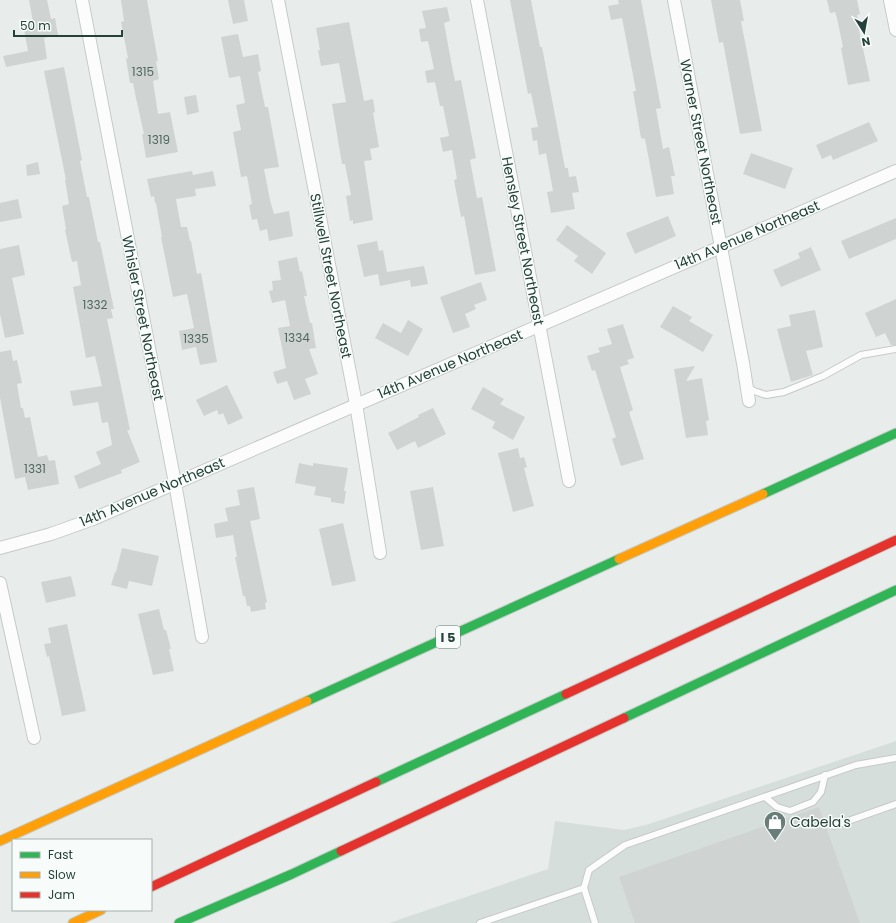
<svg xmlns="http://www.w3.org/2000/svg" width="896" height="923" font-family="Poppins,sans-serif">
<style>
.built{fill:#d6dedb}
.building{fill:#cfd4d2}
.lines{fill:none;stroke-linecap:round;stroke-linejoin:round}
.lane-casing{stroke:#c5cac8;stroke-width:8}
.street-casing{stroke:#c5cac8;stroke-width:14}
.fast-casing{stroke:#c3ccc9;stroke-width:11}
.slow-casing{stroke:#c3ccc9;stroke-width:11}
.jam-casing{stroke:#c3ccc9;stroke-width:11}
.lane{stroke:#fcfcfc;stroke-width:6}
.street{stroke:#fcfcfc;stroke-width:12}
.fast{stroke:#30b455;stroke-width:9}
.slow{stroke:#ff9f0a;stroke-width:9}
.jam{stroke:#e5322d;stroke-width:9}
.labels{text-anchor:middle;stroke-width:3;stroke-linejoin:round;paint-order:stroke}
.number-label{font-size:12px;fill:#506761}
.shield{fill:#f7fbf9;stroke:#637a73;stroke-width:1}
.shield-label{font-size:13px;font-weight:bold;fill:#24423a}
.street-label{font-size:14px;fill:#24423a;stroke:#f7fbf9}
.poi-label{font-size:14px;fill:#24423a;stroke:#f7fbf9;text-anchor:start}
</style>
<rect width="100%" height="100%" fill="#e8edeb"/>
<!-- built -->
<polygon class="built" points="896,741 896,923 389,923 548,869 555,821 624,830 649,824"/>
<!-- building -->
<g class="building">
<polygon points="29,0 47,0 51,19 55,18 58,35 44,38 47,59 6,67 3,56 28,51 23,24 33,22"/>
<polygon points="121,0 147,0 158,61 156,61 159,79 153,81 158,114 170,112 178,152 146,158 142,134 144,134 136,98 133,83 130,83 126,59 128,58 121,22 124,21"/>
<polygon points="228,0 244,0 248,21 233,24"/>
<polygon points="510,0 531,0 540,47 542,47 565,168 568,168 569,177 576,176 579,192 572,193 575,209 551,213 547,192 553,191 546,153 539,155 537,140 533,141 531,128 538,127 531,93 528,94"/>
<polygon points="618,0 641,0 661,108 656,109 663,149 669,147 675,176 671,176 674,194 656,197 645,139 641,138 633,91 636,91 622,18 611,20 608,6 619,4"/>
<polygon points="711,0 740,0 744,21 741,21 762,131 740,134 723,42 719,43"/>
<polygon points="827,0 857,0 860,14 857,15 860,29 859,30 870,81 848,85 841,48 843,47 837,18 835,12 830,13"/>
<polygon points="447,7 450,21 444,23 451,61 455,81 461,80 476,158 470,160 477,198 482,197 496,271 475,275 464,216 461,217 454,180 457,179 452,150 443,152 440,138 449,136 443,106 440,106 435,82 427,83 425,71 434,69 428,41 421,42 419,29 426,28 422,11"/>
<polygon points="349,22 364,101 373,99 375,112 373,113 379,147 370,149 372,160 364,161 373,220 353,224 353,220 350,221 346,196 351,195 345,164 342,164 332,104 346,102 339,63 321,66 318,50 320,50 316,28"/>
<polygon points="238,34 243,57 258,54 261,71 258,72 265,107 268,107 279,167 264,169 270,200 274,214 289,211 293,236 269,241 267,229 260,231 257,219 252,220 249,205 252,204 247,176 241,177 233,132 241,130 236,105 245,103 240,76 229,78 221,37"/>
<polygon points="64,67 82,160 80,161 87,197 89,197 98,242 100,242 114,309 111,309 113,318 107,319 130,430 127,430 140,462 121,470 122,473 79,489 74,476 101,464 96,452 112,445 108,422 102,423 98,402 73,406 70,391 102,386 95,356 86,358 73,287 81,285 77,261 72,262 65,230 66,229 62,206 69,204 65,180 66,180 44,71"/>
<polygon points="196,95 199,112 187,115 184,97"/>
<polygon points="869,122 878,141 833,160 831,155 822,159 816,145"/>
<polygon points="751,153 793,168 785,189 743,174"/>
<polygon points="38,162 40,174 27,176 26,165"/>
<polygon points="192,171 193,175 213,171 216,186 195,189 196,196 176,199 181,227 187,227 190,241 191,241 197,274 201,273 217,362 200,365 196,347 182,350 179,331 194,328 187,294 173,297 161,237 162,237 156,203 155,203 154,196 151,197 147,179"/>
<polygon points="18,199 22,218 0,222 0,203"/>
<polygon points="668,216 676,236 635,254 626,233"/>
<polygon points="896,218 896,239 849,259 841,241"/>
<polygon points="567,225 606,253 592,274 574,261 578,256 556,240"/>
<polygon points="377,241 379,251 383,250 387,272 424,266 428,284 411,287 410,280 380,286 378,274 364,277 357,245"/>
<polygon points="19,245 25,275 12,278 24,334 5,338 0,314 0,249"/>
<polygon points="811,247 821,270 781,287 773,270 800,258 798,253"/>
<polygon points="297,257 300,272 302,271 307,296 304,296 310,323 312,323 316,348 309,349 318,374 305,379 311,394 294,400 287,381 277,384 273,372 286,368 278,328 290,326 285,300 272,303 269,291 273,290 272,281 281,280 278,261"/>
<polygon points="481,282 487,300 474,305 476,309 465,314 470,327 453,333 440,297"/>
<polygon points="896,299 896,345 891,345 885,333 876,337 865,313"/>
<polygon points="673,306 692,317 689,321 713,335 703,352 660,327"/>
<polygon points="815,310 823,347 806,351 813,375 791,382 777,329 791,326 789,315"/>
<polygon points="408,320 423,329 408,356 375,338 383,323 401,333"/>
<polygon points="623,324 634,358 627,360 629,364 620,367 633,410 629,412 644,459 621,466 612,439 616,437 595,370 592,371 587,356 600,352 598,348 612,344 607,329"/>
<polygon points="11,350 13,361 17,360 22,383 17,384 21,408 23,408 25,418 30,417 38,457 47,455 49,461 55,460 59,484 28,490 25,477 15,479 0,398 0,352"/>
<polygon points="695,366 686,381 702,378 709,420 706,421 708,435 686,438 674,369"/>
<polygon points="227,385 243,418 228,425 223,413 219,415 217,410 204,416 196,400"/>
<polygon points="483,387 504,399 500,404 525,417 513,440 492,428 495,422 471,409"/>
<polygon points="433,408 446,434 418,448 415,441 397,450 388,433 419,417 418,415"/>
<polygon points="518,448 520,458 524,457 527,467 524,468 534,506 513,512 498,453"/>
<polygon points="299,463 313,466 313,463 348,468 344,491 346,491 344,504 331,502 331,498 314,495 316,487 295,483"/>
<polygon points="254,487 260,519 250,521 267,602 265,603 266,609 251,612 250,606 247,606 245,596 243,596 235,557 237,557 233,535 216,538 214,524 228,521 225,508 240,505 237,490"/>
<polygon points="433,487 444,546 421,550 410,491"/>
<polygon points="343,523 356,581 332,586 319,529"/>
<polygon points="122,548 159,556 152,586 129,581 127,589 111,585 115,572 116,572"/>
<polygon points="71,576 76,596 46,603 41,582"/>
<polygon points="159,609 164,630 166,630 171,649 169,649 174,671 153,675 138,614"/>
<polygon points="67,624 86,711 62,716 49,656 47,657 44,644 51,643 48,628"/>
<polygon points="819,807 860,923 635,923 619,877"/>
</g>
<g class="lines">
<!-- lane casing -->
<g class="lane-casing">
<g id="lane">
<polyline points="748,387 754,391 766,395 784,392 823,376 861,355 896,349"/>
<polyline points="765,797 777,807 790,811 813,802 821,792 825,775"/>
<polyline points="834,826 896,804"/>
<polyline points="480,923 584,888"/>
<polyline points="595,923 584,888 589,870 625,845 856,765 896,758"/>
</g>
</g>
<!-- street casing -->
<g class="street-casing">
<g id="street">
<polyline points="82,0 175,483 202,637"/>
<polyline points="278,0 356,404 380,553"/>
<polyline points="477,0 569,481"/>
<polyline points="674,0 743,363 749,401"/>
<polyline points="890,0 896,30"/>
<polyline points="0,548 51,534 93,519 896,171"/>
<polyline points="0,583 34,738"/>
</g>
</g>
<!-- fast casing -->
<g class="fast-casing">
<g id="fast">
<polyline points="763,494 896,433"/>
<polyline points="307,701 619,559"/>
<polyline points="624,718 896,590"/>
<polyline points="376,782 566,694"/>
<polyline points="179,923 292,874 341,851"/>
</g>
</g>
<!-- slow casing -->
<g class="slow-casing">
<g id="slow">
<polyline points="619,559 763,494"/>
<polyline points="0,841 307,701"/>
<polyline points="73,923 101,910"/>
</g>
</g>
<!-- jam casing -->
<g class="jam-casing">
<g id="jam">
<polyline points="566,694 896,540"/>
<polyline points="341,851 624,718"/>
<polyline points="151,887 376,782"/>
</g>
</g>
<!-- lane -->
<use href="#lane" class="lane"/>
<!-- street -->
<use href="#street" class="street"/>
<!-- fast -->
<use href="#fast" class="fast"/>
<!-- slow -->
<use href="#slow" class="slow"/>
<!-- jam -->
<use href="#jam" class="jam"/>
</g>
<!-- icons -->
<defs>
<g id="shop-pin" transform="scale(1.15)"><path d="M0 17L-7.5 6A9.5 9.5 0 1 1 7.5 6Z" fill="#697e78" stroke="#f7fbf9"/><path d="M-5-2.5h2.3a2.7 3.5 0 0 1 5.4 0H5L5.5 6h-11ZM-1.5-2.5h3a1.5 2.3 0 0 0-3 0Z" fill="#fff"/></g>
</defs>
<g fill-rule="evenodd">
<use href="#shop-pin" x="775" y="822"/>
</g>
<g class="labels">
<!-- number labels -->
<g class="number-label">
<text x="143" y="76">1315</text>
<text x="159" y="144">1319</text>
<text x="95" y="309">1332</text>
<text x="297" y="342">1334</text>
<text x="196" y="343">1335</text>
<text x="35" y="473">1331</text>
</g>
<!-- shield labels -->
<rect class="shield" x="436" y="626" width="24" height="22" rx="3"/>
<g class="shield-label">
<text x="448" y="642">I 5</text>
</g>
<!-- street labels -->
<g class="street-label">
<text transform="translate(701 142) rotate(79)" y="5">Warner Street Northeast</text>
<text transform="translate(747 235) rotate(-23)" y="5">14th Avenue Northeast</text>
<text transform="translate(523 241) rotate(79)" y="5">Hensley Street Northeast</text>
<text transform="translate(331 276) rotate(79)" y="5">Stillwell Street Northeast</text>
<text transform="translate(143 318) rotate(79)" y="5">Whisler Street Northeast</text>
<text transform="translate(450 364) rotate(-23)" y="5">14th Avenue Northeast</text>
<text transform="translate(152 492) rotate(-23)" y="5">14th Avenue Northeast</text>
</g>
<!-- poi labels -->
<g class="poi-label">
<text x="790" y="827">Cabela's</text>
</g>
</g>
<!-- legend -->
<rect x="12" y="839" width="140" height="72" fill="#f7fbf9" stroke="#a3b1ad"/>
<rect x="20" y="852" width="20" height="6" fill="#30b455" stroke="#a3b1ad"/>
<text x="48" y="859" font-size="12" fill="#24423a">Fast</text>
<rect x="20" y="872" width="20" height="6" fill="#ff9f0a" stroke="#a3b1ad"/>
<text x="48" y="879" font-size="12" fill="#24423a">Slow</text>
<rect x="20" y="892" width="20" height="6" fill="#e5322d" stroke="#a3b1ad"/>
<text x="48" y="899" font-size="12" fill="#24423a">Jam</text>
<!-- north arrow -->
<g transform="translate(864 32) rotate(169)" stroke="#f7fbf9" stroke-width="3" paint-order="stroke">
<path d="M0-3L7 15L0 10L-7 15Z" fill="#24423a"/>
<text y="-6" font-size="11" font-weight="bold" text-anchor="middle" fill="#24423a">N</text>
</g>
<!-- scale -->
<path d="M14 30v6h108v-6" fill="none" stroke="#24423a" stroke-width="2"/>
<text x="20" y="30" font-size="12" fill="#24423a" stroke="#f7fbf9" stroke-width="3" paint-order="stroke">50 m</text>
</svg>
